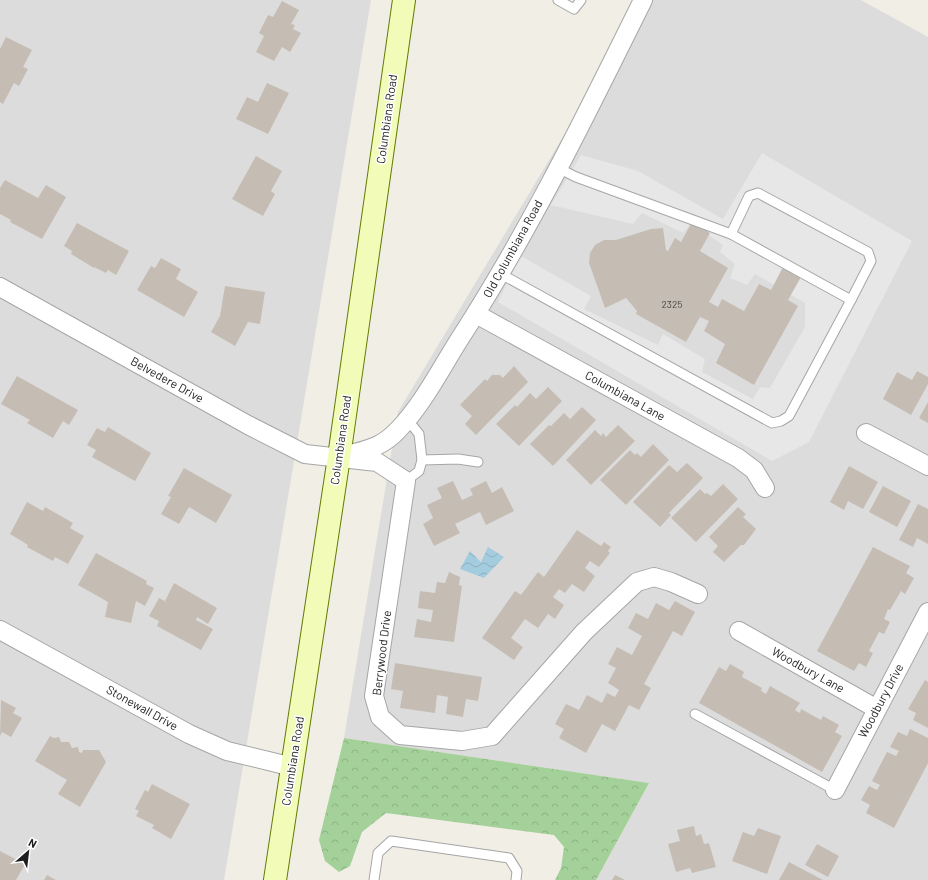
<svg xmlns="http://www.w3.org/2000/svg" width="928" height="880" font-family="Barlow,sans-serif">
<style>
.residential{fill:#dddcdc}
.forest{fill:url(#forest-crowns)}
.parking{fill:#e7e7e7}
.water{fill:url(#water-waves)}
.building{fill:#c5bdb4}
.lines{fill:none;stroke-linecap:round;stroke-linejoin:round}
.lane-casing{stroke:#a6a6a6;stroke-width:11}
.street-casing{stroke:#a6a6a6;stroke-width:20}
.secondary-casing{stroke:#627b01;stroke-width:24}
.lane{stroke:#fff;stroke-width:9}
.street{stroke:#fff;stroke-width:18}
.secondary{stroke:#f2fcb8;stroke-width:22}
.labels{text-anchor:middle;stroke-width:3;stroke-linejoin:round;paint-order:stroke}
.number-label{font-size:10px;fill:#484644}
.street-label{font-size:12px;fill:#1f1f1f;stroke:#fff}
</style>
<defs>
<pattern id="forest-crowns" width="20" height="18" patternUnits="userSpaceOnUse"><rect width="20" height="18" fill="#a4d199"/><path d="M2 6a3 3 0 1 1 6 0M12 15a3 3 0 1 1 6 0" fill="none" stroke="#8db383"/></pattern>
<pattern id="water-waves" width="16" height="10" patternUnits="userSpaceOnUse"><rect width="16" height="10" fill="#a4ccdf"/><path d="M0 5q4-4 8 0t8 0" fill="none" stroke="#8dafbf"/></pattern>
</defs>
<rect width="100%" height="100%" fill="#f0eee5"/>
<!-- residential -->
<g class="residential">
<polygon points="0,0 371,0 224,880 0,880"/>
<polygon points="645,0 861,0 928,37 928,880 596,880 649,783 344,738 398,412"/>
</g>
<!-- forest -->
<polygon class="forest" points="344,738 649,783 596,880 555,880 561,868 564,847 554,835 386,813 362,832 350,866 339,872 325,861 319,840"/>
<!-- parking -->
<polygon class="parking" points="762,153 912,241 809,442 772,461 498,302 521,256 591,296 584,309 658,345 663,334 705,359 702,372 753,399 760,387 770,388 805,327 805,303 755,274 747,285 730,278 735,264 720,252 723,245 691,223 683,233 642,213 633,224 551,205 581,155 638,171 723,219"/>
<!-- water -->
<polygon class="water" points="488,547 504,557 484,578 460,569 470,551 481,562"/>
<!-- building -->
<g class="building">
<polygon points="282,1 299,10 291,24 295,25 293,29 301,33 290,52 282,47 274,61 256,52 264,36 259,33 268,15 273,17"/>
<polygon points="6,37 32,50 23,67 28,69 19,86 14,83 3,104 0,102 0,49"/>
<polygon points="267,83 289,93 268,134 236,119 247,97 258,102"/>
<polygon points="256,156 282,171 271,191 275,194 263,216 232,199"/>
<polygon points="5,180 38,198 46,185 66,197 42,239 10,222 11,220 0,214 0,188"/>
<polygon points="692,222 710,233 700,251 728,268 709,302 718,307 722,299 744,311 759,284 771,290 783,267 801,277 788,300 798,306 754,385 716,363 725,344 704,331 709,321 700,317 686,342 636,314 637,311 626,298 605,308 589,263 590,253 595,245 604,240 616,240 651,229 663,228 666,250 668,251 675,238 681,242"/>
<polygon points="77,223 129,251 116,275 108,270 106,273 94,267 94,268 71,254 72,251 64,246"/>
<polygon points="161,258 181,269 176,279 198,292 184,317 137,290 151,266 155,268"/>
<polygon points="225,286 265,292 260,324 248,322 235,346 211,332 220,316"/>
<polygon points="514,366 528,382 476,435 465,424 472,416 460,405 485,379 487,381 492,375 500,375 503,378"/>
<polygon points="917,371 928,377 928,384 911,415 883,399 897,372 912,380"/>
<polygon points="17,376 78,410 69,425 63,421 53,438 27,423 30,420 1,404"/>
<polygon points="548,387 562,401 519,446 496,424 515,405 517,407 530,393 536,399"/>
<polygon points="928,402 928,423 919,418"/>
<polygon points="582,407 596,420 553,466 530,444 549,425 551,426 564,413 570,419"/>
<polygon points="618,425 635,441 591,485 566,460 595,430 601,436 603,433 606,437"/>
<polygon points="108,427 151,453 135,481 92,457 96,450 87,445 97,428 105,432"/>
<polygon points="653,444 669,460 626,505 600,480 630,450 635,455 637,453 641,457"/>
<polygon points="687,463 703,478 669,513 671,515 660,527 633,502 669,465 677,472"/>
<polygon points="849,466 878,482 863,509 848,501 844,510 830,502"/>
<polygon points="184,468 232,495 216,523 189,507 179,524 161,514 171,497 168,496"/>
<polygon points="453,481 462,500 473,495 470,489 486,481 492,493 502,487 514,511 486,525 480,512 455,524 460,533 434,546 423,524 433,518 427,505 442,498 437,488"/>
<polygon points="723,484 738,499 696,542 671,518 700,489 705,494 707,493 711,496"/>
<polygon points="883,486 911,501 897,527 869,512"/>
<polygon points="27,502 43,511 45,507 73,523 70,528 84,536 68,564 55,557 53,561 27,547 28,545 10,534"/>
<polygon points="918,504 928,509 928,544 917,538 913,547 899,540"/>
<polygon points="738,507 746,514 743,517 756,529 744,545 741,545 724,562 713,552 718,546 709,537"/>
<polygon points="577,530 601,546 604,542 611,547 608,551 610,553 599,567 590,561 585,568 595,576 584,592 572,584 565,593 559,589 553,597 564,605 555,619 548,614 538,628 525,619 511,638 523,647 514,660 482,638 515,591 521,595 538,572 544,577"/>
<polygon points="873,547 910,566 906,573 914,578 905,594 901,591 890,610 888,609 884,619 890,622 884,634 879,632 869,651 873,653 866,667 859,663 854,671 817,651"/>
<polygon points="96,553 147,581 146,584 154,588 145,606 136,601 131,623 105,617 108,602 78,585"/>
<polygon points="449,572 460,577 459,585 462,586 454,642 414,637 417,619 431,622 433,610 418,608 420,591 435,593 437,582 445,583"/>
<polygon points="174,583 217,608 208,624 197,617 196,620 213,629 201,650 157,626 159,621 149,616 159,598 170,604 165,601"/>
<polygon points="675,601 695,612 682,636 673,631 644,684 651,688 639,710 629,705 615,731 602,724 586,753 559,738 564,729 555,724 566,704 579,710 587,695 602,703 607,693 615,697 619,690 608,683 616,668 608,664 617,647 632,655 642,636 628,628 636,613 648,619 656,603 669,610"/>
<polygon points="395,663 482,677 478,701 466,699 463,717 446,714 448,697 437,695 435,713 400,708 403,691 391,689"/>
<polygon points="730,664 744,672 742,677 762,688 761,691 766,694 770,686 800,703 795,710 800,713 801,709 821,720 823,716 839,725 835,732 842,736 822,772 699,703 719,667 726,671"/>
<polygon points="925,680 928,682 928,728 913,720 916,713 908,709"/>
<polygon points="1,700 16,708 13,713 22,718 11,737 2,732 0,736"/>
<polygon points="910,729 928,738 928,763 894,828 866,813 870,805 861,800 869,786 877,790 880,785 872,781 887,752 896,756 899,751 890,747 898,732 907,736"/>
<polygon points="50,736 54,738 59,737 61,742 69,742 72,748 78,747 79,752 82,753 83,750 99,750 106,762 80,807 58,794 67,780 35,761"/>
<polygon points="152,784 190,804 171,839 152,828 154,825 136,816 139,811 135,809 145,790 148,792"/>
<polygon points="694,826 696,836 701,834 704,844 709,843 716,867 692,873 690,868 676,872 668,844 680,841 677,830"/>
<polygon points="758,828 781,836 767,874 732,861 743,832 754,836"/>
<polygon points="817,844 839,856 828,877 805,865"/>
<polygon points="0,851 25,864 16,880 0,880"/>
<polygon points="789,862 823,880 779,880"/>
<polygon points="47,875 56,880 44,880"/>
<polygon points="615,875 625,880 612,880"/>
</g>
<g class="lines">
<!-- lane casing -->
<g class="lane-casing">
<g id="lane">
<polyline points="558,0 574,9 581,0"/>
<polyline points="731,234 749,196 758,193 868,252 871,261 851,300"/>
<polyline points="499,273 772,423 781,421 789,416 851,300 731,234 576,177 558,168"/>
<polyline points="422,460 458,459 478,462"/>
<polyline points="406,481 419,471 422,460 419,434 407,419"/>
<polyline points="695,714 835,790"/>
<polyline points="374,880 378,853 391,841 509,858 517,871 516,880"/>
</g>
</g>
<!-- street casing -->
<g class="street-casing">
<g id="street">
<polyline points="0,287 248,425 305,454 377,462 406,481 374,696 380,717 400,735 462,741 492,736 584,632 637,582 654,577 671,582 698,594"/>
<polyline points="476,314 738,458 754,470 765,488"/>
<polyline points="866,433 928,466"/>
<path d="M347,455C369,449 382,447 398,430C423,404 440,370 459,340C529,232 586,115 643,0"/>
<polyline points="0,630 189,734 227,751 293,767"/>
<polyline points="739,631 877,709"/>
<polyline points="835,790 928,612"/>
</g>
</g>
<!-- secondary casing -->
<g class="secondary-casing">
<polyline id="secondary" points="275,880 339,457 404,0"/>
</g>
<!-- lane -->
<use href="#lane" class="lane"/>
<!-- street -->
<use href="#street" class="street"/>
<!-- secondary -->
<use href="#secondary" class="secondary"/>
</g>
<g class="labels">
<!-- number labels -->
<g class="number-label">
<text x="672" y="308">2325</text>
</g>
<!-- street labels -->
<g class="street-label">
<text transform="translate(387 119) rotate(-82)" y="4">Columbiana Road</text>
<text transform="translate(513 249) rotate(-61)" y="4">Old Columbiana Road</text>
<text transform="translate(167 380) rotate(29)" y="4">Belvedere Drive</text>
<text transform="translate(625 396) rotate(29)" y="4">Columbiana Lane</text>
<text transform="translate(341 440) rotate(-82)" y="4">Columbiana Road</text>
<text transform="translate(382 653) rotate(-83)" y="4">Berrywood Drive</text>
<text transform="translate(808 670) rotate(29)" y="4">Woodbury Lane</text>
<text transform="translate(881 701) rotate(-62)" y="4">Woodbury Drive</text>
<text transform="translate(142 708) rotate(29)" y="4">Stonewall Drive</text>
<text transform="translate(293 761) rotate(-81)" y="4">Columbiana Road</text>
</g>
</g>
<!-- north arrow -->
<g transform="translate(28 852) rotate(28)" stroke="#ffffff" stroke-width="3" paint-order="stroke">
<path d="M0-3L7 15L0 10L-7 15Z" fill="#1f1f1f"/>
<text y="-6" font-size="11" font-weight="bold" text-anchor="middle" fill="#1f1f1f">N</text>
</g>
</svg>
